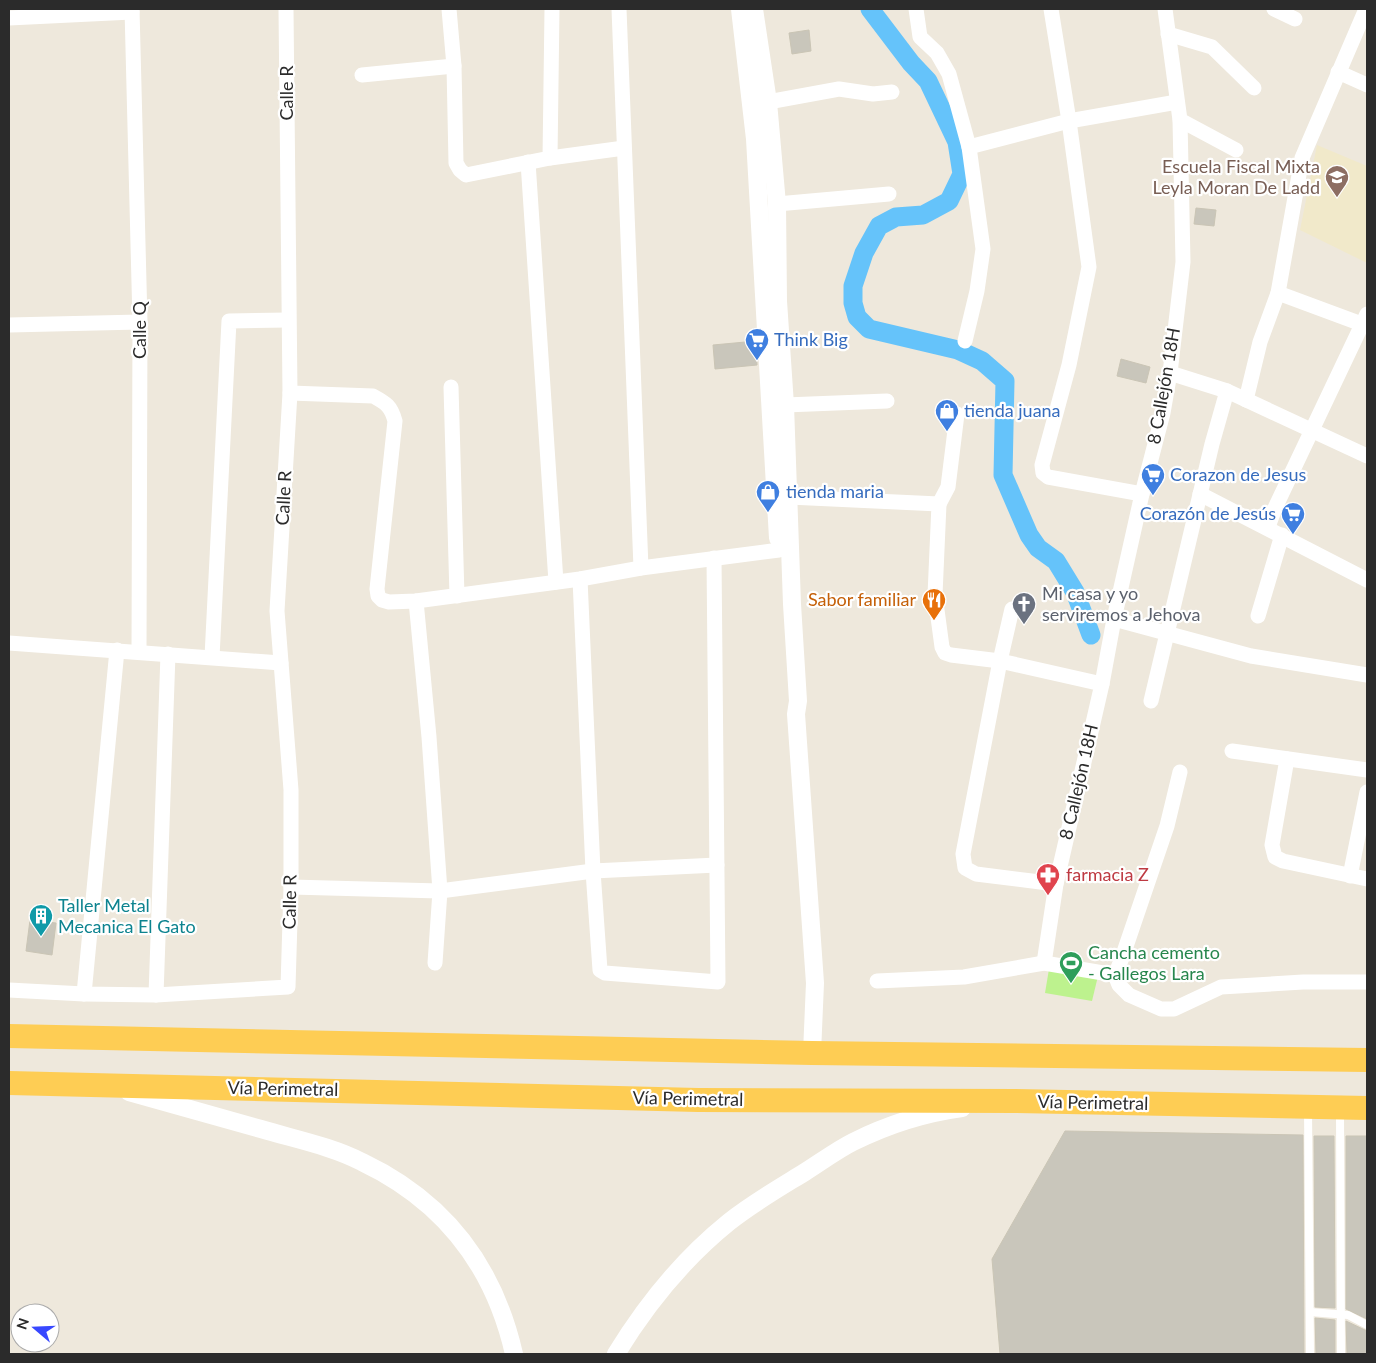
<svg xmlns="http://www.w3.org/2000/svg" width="1376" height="1363" font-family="Lato,sans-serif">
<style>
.education{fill:#f1e9ca}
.pitch{fill:#bdf28e}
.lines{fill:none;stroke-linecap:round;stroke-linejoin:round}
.canal{stroke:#65c3fa;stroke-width:19}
.building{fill:#c9c6bb;stroke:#cac5b5}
.service{stroke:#fff;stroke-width:8}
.minor{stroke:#fff;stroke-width:15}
.tertiary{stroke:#fff;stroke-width:18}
.trunk{stroke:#fecd54;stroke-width:24}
.labels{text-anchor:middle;stroke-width:4.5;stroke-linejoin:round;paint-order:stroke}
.street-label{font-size:18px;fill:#2b2b2b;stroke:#fff}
.education-label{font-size:18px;fill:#785e54;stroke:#fff;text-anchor:end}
.shop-label{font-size:18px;fill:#366cbe;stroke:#fff;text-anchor:start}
.worship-label{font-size:18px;fill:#5b616d;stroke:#fff;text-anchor:start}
.food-label{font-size:18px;fill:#c56008;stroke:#fff;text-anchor:end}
.health-label{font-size:18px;fill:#be3a42;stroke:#fff;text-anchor:start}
.culture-label{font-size:18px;fill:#0d838f;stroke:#fff;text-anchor:start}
.leisure-label{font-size:18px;fill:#27864d;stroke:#fff;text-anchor:start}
</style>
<rect width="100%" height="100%" fill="#eee8dc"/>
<!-- education -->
<polygon class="education" points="1317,145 1367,166 1367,263 1300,230"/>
<!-- pitch -->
<polygon class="pitch" points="1049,969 1098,976 1092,1001 1045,993"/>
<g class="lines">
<!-- canal -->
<polyline class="canal" points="870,9 911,63 928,81 957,142 962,174 949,201 923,215 896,217 879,226 864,253 853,286 853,303 857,317 869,329 958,350 982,361 1005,381 1003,475 1029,535 1038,548 1056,561 1075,592 1091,635"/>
</g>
<!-- building -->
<g class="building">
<polygon points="809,30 811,51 792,54 789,33"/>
<polygon points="1196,208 1216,210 1214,226 1194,224"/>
<polygon points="756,341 757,365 715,369 713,345"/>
<polygon points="1121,359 1150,367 1146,383 1117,376"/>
<polygon points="30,920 56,923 52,955 26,951"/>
<polygon points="1065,1131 1303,1135 1304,1354 1000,1354 992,1259"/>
<polygon points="1314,1136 1334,1136 1335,1308 1315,1307"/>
<polygon points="1346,1136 1367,1136 1367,1319 1346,1309"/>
<polygon points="1315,1318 1335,1320 1335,1354 1316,1354"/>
<polygon points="1346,1321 1367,1331 1367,1354 1347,1354"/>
</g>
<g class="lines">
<!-- service -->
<g class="service">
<polyline points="1308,1108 1310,1354"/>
<polyline points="1340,1111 1341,1354"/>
<polyline points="1310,1312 1348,1315 1367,1325"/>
</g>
<!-- minor -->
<g class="minor">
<polyline points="132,9 140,322 139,652"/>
<polyline points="449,9 454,66 456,163 460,170 466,175 550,158 552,9"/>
<polyline points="619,9 641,568"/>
<polyline points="916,9 920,37 937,53 949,74 969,147 983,249 977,291 965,341"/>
<polyline points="1051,9 1069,121 1089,267 1069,365 1042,465 1043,473 1048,477 1142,494"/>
<polyline points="1274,9 1295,19"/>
<polyline points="9,18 132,12"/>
<polyline points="1168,34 1212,47 1254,88"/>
<polyline points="1338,72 1367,85"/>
<polyline points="362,75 454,66"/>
<polyline points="768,102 839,89 873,94 892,92"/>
<polyline points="1180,120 1236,150"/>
<polyline points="969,147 1069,121 1177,102"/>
<polyline points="550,158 624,148"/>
<polyline points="528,162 556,582"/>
<polyline points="777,204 889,194"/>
<polyline points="1278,293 1367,326"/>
<polyline points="9,325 140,322"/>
<polyline points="1170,373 1227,391 1367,456"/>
<polyline points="451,387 457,596"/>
<path d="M290,393L373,396C386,403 391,406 395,421L377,589L378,596L382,600L389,602L416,601L580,579L641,568L779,550"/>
<polyline points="1246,400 1260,342 1278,293 1302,158 1366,9"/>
<polyline points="785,405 887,401"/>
<polyline points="1200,494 1367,580"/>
<polyline points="789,497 939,504 935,595 942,647 945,653 951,655 1000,661 1102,684"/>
<polyline points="939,504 948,487 957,414"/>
<polyline points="1268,527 1275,508 1367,314"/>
<polyline points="580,579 593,871 600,970 605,973 718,982 714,558"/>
<polyline points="416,601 429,737 440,891 435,963"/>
<polyline points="1012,609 1000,661 963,854 965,868 976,874 1056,884"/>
<polyline points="1258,616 1282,535"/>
<polyline points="1114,619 1251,656 1367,675"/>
<polyline points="9,643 281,663"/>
<polyline points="212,657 229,321 288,320"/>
<polyline points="1151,701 1212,444 1227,391"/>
<polyline points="1232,751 1367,770"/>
<polyline points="1287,759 1272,845 1275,857 1283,861 1367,879"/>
<polyline points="1350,876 1367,792"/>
<polyline points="291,887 440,891 593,871 717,865"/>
<polyline points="1044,963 1056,884 1102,684 1114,619 1142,494 1163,413 1170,373 1183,262 1180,120 1165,9"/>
<polyline points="1115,975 1119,985 1129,995 1161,1009 1174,1009 1221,987 1303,982 1367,982"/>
<polyline points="877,981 964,977 1044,963 1115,975 1122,958 1167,826 1180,772"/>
<polyline points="9,990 84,994 156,995 288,987 291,887 291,790 277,611 290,393 286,9"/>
<polyline points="84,994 117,650"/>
<polyline points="156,995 168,654"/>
</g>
<!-- tertiary -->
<g class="tertiary">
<polyline points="740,9 755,139 778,538"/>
<polyline points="754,9 768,102 777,204 778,301 785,405 792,604 798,701 796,714 815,983 812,1053"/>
<path d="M129,1092C173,1104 217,1117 261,1129C294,1139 331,1146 362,1162C444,1201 494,1266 514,1354"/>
<path d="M616,1354C646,1305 683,1259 729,1222C753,1203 779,1188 805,1172C821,1162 837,1150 853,1142C887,1125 925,1113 962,1108"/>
</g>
<!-- trunk -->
<g class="trunk">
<polyline points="9,1036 812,1053 1367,1060"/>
<polyline points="9,1083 698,1100 1016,1101 1367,1108"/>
</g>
</g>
<!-- icons -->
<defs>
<g id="school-pin" transform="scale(1.25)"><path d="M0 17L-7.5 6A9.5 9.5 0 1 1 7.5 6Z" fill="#8d6e63" stroke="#fff"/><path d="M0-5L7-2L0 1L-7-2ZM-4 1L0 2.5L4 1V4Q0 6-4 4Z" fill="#fff"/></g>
<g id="supermarket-pin" transform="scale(1.25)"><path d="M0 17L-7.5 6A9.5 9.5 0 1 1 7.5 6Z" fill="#3f7fe0" stroke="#fff"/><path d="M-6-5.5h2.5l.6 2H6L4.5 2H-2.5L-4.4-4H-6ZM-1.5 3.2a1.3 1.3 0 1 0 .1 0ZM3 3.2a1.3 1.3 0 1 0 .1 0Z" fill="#fff"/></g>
<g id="shop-pin" transform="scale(1.25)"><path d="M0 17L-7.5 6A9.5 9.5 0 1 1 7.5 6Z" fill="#3f7fe0" stroke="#fff"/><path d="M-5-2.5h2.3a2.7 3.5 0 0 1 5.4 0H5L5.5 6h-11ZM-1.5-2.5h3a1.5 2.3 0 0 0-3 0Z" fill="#fff"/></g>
<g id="restaurant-pin" transform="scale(1.25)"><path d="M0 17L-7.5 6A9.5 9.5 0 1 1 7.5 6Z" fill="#e8710a" stroke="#fff"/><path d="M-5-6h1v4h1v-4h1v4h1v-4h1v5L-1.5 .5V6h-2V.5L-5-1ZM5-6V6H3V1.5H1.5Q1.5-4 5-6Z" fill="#fff"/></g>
<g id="church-pin" transform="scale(1.25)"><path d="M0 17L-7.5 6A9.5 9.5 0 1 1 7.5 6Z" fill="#6b7280" stroke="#fff"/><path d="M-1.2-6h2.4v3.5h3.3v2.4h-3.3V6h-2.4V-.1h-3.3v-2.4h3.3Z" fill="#fff"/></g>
<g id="pharmacy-pin" transform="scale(1.25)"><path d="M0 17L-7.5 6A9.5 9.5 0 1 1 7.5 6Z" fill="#e0444e" stroke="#fff"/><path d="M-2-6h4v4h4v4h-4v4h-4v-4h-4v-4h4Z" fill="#fff"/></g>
<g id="building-pin" transform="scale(1.25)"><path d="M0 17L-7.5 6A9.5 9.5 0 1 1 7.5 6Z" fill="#0f9aa8" stroke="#fff"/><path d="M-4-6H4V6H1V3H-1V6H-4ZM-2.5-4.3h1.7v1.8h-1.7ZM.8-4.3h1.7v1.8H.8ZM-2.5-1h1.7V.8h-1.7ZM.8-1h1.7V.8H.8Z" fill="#fff"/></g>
<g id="stadium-pin" transform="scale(1.25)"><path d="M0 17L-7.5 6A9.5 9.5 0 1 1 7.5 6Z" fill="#2e9e5b" stroke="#fff"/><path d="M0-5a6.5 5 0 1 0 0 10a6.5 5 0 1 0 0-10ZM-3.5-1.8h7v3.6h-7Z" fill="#fff"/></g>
</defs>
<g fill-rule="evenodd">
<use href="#school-pin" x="1337" y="177"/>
<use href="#supermarket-pin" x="757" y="340"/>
<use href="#shop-pin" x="947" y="411"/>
<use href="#supermarket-pin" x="1153" y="475"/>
<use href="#shop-pin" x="768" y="492"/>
<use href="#supermarket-pin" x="1293" y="514"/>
<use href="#restaurant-pin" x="934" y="600"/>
<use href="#church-pin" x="1024" y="604"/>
<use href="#pharmacy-pin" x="1048" y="875"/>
<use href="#building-pin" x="41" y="916"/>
<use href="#stadium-pin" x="1071" y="963"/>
</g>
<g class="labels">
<!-- street labels -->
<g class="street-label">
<text transform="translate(287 93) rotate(-90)" y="6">Calle R</text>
<text transform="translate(140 330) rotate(-90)" y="6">Calle Q</text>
<text transform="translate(1164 386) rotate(-80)" y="6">8 Callejón 18H</text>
<text transform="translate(284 498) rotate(-87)" y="6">Calle R</text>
<text transform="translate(1079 782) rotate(-77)" y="6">8 Callejón 18H</text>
<text transform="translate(290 902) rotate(-89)" y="6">Calle R</text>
<text transform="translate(283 1089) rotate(1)" y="6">Vía Perimetral</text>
<text transform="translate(688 1099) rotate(1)" y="6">Vía Perimetral</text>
<text transform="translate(1093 1103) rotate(1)" y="6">Vía Perimetral</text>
</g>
<!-- education labels -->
<g class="education-label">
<text x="1320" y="173">Escuela Fiscal Mixta<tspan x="1320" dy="21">Leyla Moran De Ladd</tspan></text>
</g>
<!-- shop labels -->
<g class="shop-label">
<text x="774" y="346">Think Big</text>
<text x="964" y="417">tienda juana</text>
<text x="1170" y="481">Corazon de Jesus</text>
<text x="786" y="498">tienda maria</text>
<text x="1276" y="520" text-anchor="end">Corazón de Jesús</text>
</g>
<!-- worship labels -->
<g class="worship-label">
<text x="1042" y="600">Mi casa y yo<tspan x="1042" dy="21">serviremos a Jehova</tspan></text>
</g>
<!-- food labels -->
<g class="food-label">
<text x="916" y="606">Sabor familiar</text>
</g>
<!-- health labels -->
<g class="health-label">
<text x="1066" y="881">farmacia Z</text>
</g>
<!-- culture labels -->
<g class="culture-label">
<text x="58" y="912">Taller Metal<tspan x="58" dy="21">Mecanica El Gato</tspan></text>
</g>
<!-- leisure labels -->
<g class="leisure-label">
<text x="1088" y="959">Cancha cemento<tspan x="1088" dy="21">- Gallegos Lara</tspan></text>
</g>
</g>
<!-- border -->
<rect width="1376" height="1363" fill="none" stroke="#2b2b2b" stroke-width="20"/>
<!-- north arrow -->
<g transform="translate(35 1328) rotate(289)"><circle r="24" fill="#ffffff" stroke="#aaaaaa"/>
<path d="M0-4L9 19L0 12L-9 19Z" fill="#3848ff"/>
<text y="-8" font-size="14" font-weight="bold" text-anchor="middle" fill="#2b2b2b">N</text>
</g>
</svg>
